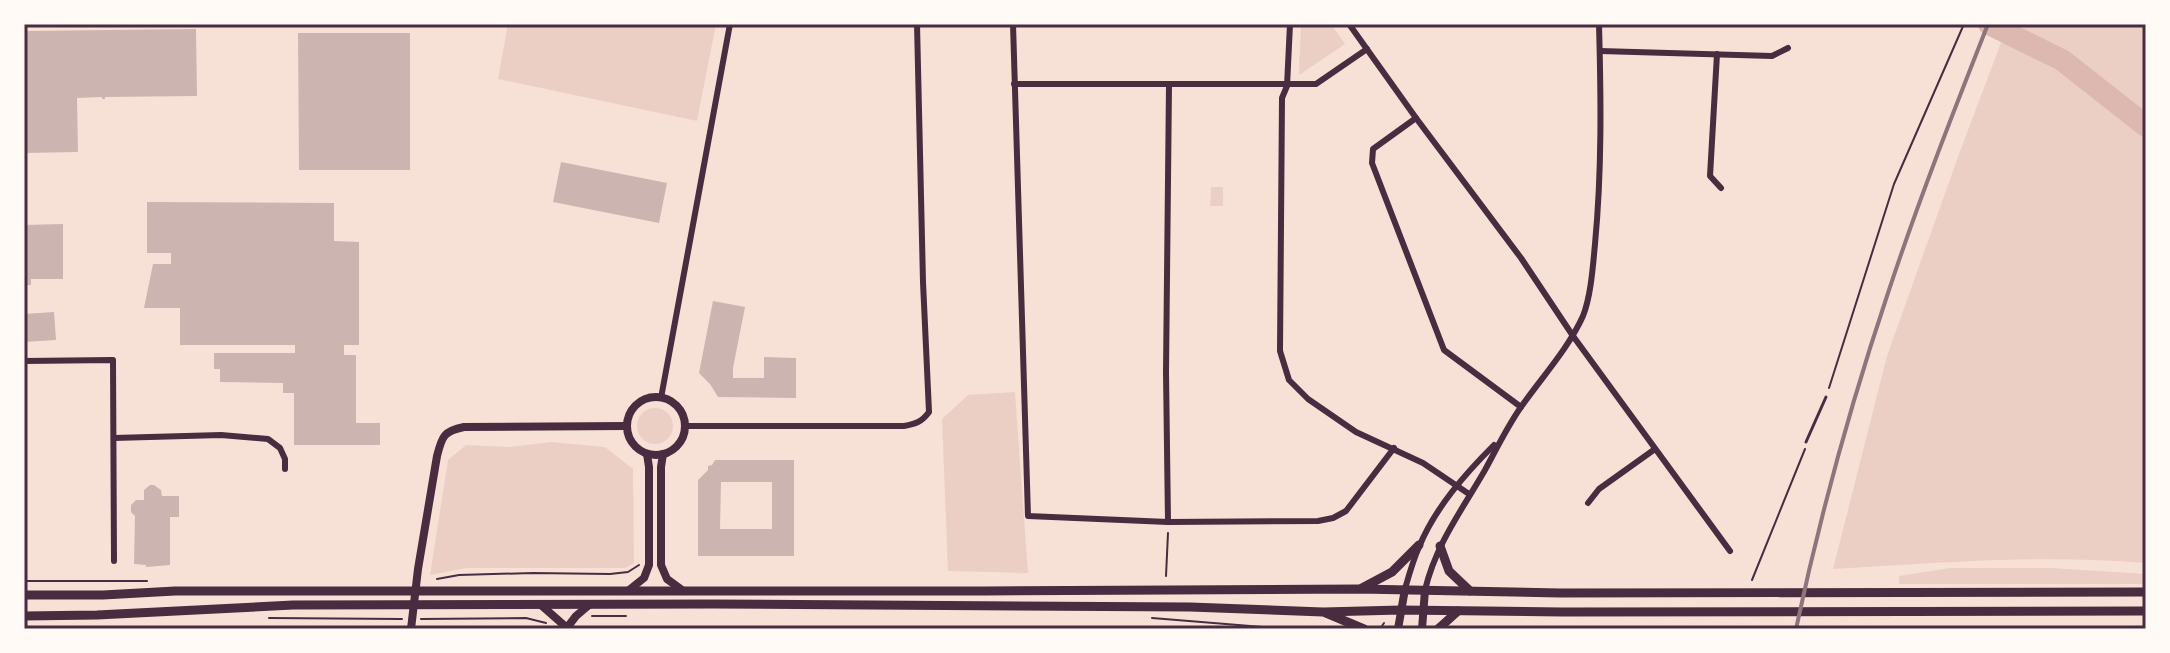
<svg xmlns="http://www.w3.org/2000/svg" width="2170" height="653" font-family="Commissioner,sans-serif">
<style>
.green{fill:#ebcfc5}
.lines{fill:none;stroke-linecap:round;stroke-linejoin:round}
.river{stroke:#dcb8b0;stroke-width:22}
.building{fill:#ccb4b1;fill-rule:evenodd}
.path{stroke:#4a2c40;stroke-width:2}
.service{stroke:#4a2c40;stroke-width:3}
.minor{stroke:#4a2c40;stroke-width:6}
.tertiary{stroke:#4a2c40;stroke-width:8}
.secondary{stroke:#4a2c40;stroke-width:9}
.rail{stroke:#8f747c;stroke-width:4}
.neatline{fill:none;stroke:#4a2c40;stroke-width:3}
</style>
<rect width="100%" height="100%" fill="#f7e1d7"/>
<!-- green -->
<g class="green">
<polygon points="508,24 716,24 697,121 498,79"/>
<polygon points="1301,24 1331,24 1345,44 1299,75"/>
<path d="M2008,24H2146V563C2042,554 1937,563 1833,569L1887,356L1959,154Z"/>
<polygon points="1211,187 1223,187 1223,206 1210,206"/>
<polygon points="1015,392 1028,573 948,571 942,419 968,395"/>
<circle cx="655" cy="426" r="18"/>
<polygon points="551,442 605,447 633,469 634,563 625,568 467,568 430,575 448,460 466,445 509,447"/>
<polygon points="1950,568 2052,568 2146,574 2146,584 1899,584 1899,576"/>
</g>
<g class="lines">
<!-- river -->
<polyline class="river" points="1989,24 2062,60 2146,126"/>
</g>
<!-- building -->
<g class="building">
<polygon points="196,29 197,96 105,97 105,99 102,99 102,97 77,98 78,152 24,153 24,31"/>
<polygon points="298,33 410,33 410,170 299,170"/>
<polygon points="561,162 667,183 659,223 553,202"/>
<polygon points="147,202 334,203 334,241 359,242 359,345 344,345 344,355 356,355 356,423 380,423 380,445 294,445 294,393 283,393 283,383 220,382 220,369 214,369 214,353 295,353 295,345 180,345 180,308 144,308 153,264 171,264 171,253 147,253"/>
<polygon points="63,224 63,279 31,279 31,285 24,285 24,225"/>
<polygon points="713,301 745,307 733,368 733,378 764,378 764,357 796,358 796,398 718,397 710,384 699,373"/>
<polygon points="54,312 56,340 24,342 24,314"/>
<path d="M715,460H794V556H698V480L708,470V466L712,465ZM721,482H772V529H720Z"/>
<polygon points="150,485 154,485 161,490 162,496 179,496 179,517 170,517 170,565 146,567 146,565 134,564 135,516 131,512 131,505 136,500 144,500 144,490"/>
</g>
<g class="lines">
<!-- path -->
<g class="path">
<polyline points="1829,388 1894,184 1964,24"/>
<polyline points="1166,576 1168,533"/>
<polyline points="437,579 459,575 533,573 610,574 628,572 639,565"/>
<polyline points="1752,580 1805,449"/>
<polyline points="24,581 147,581"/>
<polyline points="592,616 626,616"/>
<polyline points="269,618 402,619"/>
<polyline points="1152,618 1275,628 1334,629"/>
<polyline points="421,619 526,618 546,623"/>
<polyline points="1380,629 1384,623"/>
</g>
<!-- service -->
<polyline class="service" points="1806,442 1826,397"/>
<!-- minor -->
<g class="minor">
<polyline points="1013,24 1028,516 1168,522 1318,521 1333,518 1346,511 1394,448"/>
<polyline points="1290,24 1287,86 1282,98 1280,351 1289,380 1308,399 1356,432 1423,463 1469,494"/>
<polyline points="1349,24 1416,118 1521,258 1573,336 1730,551"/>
<polyline points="1600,51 1772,56 1788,48"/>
<polyline points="1717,54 1710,176 1721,188"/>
<polyline points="1014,84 1316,84 1367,49"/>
<polyline points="1416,118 1373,149 1372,163 1444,350 1521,407"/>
<polyline points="24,361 113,360 114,561"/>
<polyline points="661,398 730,24"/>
<path d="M685,426H904C915,424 922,422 929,412L923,282L917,24"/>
<polyline points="114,438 221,435 268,439 280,448 285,459 285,469"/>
<polyline points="1588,503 1599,489 1655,449"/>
<polyline points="1168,522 1166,372 1169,85"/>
<path d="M1405,589C1409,575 1413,560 1419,547C1435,508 1465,474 1494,445"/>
<path d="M1425,590C1436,544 1462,510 1485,470C1497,448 1507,427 1521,407C1542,377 1568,349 1583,316C1591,296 1593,265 1595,244C1602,170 1601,98 1599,24"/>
</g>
<!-- tertiary -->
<g class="tertiary">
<circle cx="656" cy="426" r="29"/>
<polyline points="663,454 661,467 661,565 667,579 682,590"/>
<polyline points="629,590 644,578 649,565 649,467 647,454"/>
<polyline points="541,605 566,627"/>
<path d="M411,629L418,569L437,456C442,436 444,431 464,427L627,426"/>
<polyline points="566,629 576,616 589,605"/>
<polyline points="1398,629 1405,589"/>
<polyline points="1422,629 1425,590"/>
</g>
<!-- secondary -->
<g class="secondary">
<polyline points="1440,546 1449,571 1470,591"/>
<polyline points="1362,588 1392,572 1419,545"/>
<polyline points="24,595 103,595 175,591 985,591 1359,589 1560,593 2146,592"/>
<polyline points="1326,613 1364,629"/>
<polyline points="24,616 97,615 293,605 712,604 1190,607 1323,612 1401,610 1563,612 2146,611"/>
<polyline points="1438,629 1458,611"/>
</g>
<!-- rail -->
<path class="rail" d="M1796,629C1820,516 1851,403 1888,293C1918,202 1953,113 1988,24"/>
</g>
<!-- border -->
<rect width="2170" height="653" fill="none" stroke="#fffaf5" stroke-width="52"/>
<rect x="26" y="26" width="2118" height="601" class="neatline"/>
</svg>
